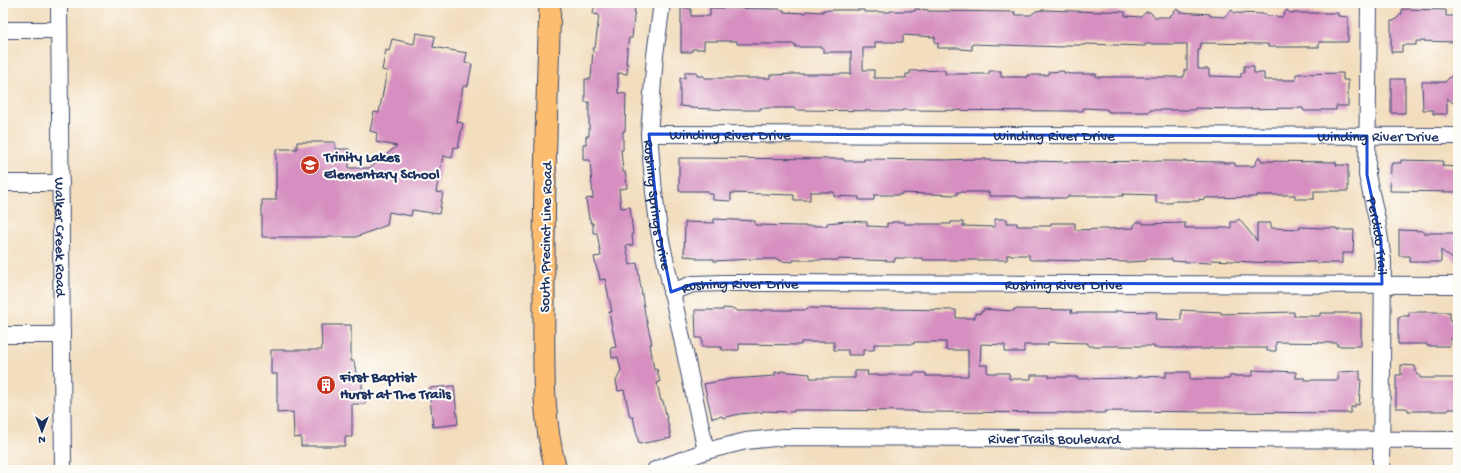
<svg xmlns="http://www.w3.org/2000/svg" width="1461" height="473" font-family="'Gochi Hand',sans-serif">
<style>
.building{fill:#d68fc0;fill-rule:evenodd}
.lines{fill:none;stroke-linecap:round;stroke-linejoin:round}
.minor-casing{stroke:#3b496c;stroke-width:18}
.major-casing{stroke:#3b496c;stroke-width:23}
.minor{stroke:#fff;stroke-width:16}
.major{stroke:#fcbd6f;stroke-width:21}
.marked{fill:none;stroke:#1d4ed8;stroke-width:3;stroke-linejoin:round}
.labels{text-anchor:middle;stroke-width:4;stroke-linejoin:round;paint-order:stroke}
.street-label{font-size:15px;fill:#1b2f5e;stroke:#fdfcf7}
.poi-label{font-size:15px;font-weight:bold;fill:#1b2f5e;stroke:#fdfcf7;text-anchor:start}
</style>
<rect width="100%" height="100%" fill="#fdfcf7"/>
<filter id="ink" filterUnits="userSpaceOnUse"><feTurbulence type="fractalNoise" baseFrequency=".025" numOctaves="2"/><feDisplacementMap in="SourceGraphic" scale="8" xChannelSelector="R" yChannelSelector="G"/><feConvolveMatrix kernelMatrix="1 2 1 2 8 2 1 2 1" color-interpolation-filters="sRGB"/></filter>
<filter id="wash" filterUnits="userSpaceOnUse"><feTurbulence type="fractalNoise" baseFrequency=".012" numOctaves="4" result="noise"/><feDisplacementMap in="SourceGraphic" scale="16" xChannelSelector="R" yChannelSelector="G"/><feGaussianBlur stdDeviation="0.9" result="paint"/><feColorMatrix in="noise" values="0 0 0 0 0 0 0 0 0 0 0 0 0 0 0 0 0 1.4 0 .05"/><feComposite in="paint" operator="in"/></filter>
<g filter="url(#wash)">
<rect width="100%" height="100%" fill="#f2ddbd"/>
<g id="blocks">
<!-- building -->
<g class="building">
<polygon points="595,3 634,3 635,6 632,38 629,38 627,49 626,64 628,64 627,74 618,73 618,93 626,94 625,131 623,131 623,150 621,150 623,172 625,172 626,176 627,188 619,189 621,208 630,207 633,234 632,235 633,245 626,246 630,265 637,263 645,314 652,344 650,344 654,370 657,369 660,382 657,383 661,401 663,401 666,414 671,438 639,444 633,417 630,417 624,390 618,391 616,381 621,371 618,357 612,358 611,348 616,347 609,312 612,312 605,279 600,280 598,270 597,270 594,257 601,256 597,233 593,233 593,223 591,223 590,219 589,219 586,199 593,198 590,160 583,160 583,144 586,144 586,136 589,136 589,102 585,102 585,79 591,79 593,48 595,48 599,15 593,14"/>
<path d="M681,8H691V16H710V8L780,9V10H784V12L806,13V11L823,12V10H864V12H890V11H915V9L928,10V11L1015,12L1014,15H1031L1036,11L1044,10L1101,12V11L1125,12V16L1141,17L1146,12H1150L1155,17H1169L1177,9L1179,12L1210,14V16L1224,17L1232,10L1234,13L1266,14V16L1282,17L1287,10L1290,13H1338V16L1348,17V42H1319V47H1268V44L1201,43L1200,50H1198V69H1209V76L1241,77V73H1244V66H1254V73H1264V80H1296V74L1343,73V80H1348V106H1336V110H1321V111H1304L1303,108L1236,109L1195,108V110H1150V112H1108V110L1105,109L1083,108V111H1068L902,110V111H890L795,110V108H760V110H733L690,108V107L680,106V78H685V72H697V76H704V78H770V75L795,74H851V52H823V47H795V44H737V41H704V49H692V52H681ZM903,35L935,37V43H938V48H961V49L972,50V44L1064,47V45H1085V44L1145,46L1146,44H1187V70H1184V77H1096V74H1068V73H1064V71L1048,72V75H1027V77H1001V71H989V74H945V70L910,71V74H906V78H874V70H863V48H875V42H903Z"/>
<polygon points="1402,9 1446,10 1446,16 1458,16 1458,42 1416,41 1416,45 1402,45 1402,52 1391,52 1391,21 1394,21 1401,14 1402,14"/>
<polygon points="416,33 435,36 433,47 467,53 465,63 472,64 468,86 463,86 457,122 463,123 458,148 454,147 452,158 443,156 436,192 443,193 439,214 412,210 411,216 389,212 387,225 356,237 262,237 262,200 276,200 276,149 297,149 297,142 335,142 335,149 349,149 349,168 370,168 397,146 376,142 377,133 370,131 374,112 379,113 387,71 382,70 386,50 389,51 392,39 414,44"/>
<polygon points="1458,69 1458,107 1447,98 1447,114 1433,114 1433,110 1423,110 1422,82 1445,82"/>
<rect x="1391" y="79" width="14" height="34"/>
<polygon points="1259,157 1262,161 1336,162 1336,165 1348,165 1348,191 1314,191 1314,199 1295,199 1295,195 1257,195 1257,197 1204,198 1204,200 1199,199 1199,201 1172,201 1172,203 1156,203 1156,195 1123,194 1123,196 1068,196 1068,198 1020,198 1016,196 989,196 989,192 957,192 957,195 901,193 901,195 874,195 874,200 859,200 859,197 834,196 834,192 810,192 810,200 794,200 794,195 731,193 731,201 713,200 713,194 708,194 708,191 679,191 679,158 844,159 844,161 864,161 864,159 944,160 975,159 986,159 986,160 1073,162 1169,161 1223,162 1223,163 1235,163 1235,166 1254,166"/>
<polygon points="1401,160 1443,161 1442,166 1458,167 1458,192 1390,191 1391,165 1392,165 1392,163 1401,163"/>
<polygon points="714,219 755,221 755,225 798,226 827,226 827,223 847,221 867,222 867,226 887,227 887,223 892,223 892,222 904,222 904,224 951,224 951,222 963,222 963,226 995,227 995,219 1007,219 1007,223 1017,223 1017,226 1051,226 1051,223 1075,223 1075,230 1134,228 1134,225 1137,222 1142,222 1143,224 1185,223 1185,228 1231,228 1231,222 1235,222 1239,219 1257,241 1257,223 1271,223 1271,228 1300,229 1300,227 1323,228 1337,228 1337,230 1354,230 1353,253 1342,253 1342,263 1316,263 1315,262 1273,263 1212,260 1210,263 1189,262 1172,261 1172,259 1146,259 1146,261 1129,262 1045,260 1031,260 1029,259 1029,255 1007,255 1007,260 923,260 923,258 895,258 895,261 839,259 839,260 793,260 793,262 781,261 778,259 752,259 714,261 714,259 696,259 696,257 684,256 685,222 714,223"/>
<polygon points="1399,230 1423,231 1423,233 1458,233 1458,263 1441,250 1441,262 1410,262 1410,256 1399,256"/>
<polygon points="723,308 736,309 736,311 762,311 762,310 807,310 807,308 956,310 956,318 975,318 975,313 980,314 980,312 983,312 983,309 1014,311 1014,309 1072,310 1071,313 1115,313 1115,311 1157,312 1156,319 1181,320 1181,310 1221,312 1221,314 1294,312 1294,316 1320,316 1320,313 1361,313 1361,346 1337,346 1337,343 1276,342 1276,351 1267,351 1267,348 1210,348 1210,349 1186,349 1185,348 1154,348 1154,346 1088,346 1088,343 1048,342 1048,345 1024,345 1024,352 1005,352 1005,345 981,344 980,365 987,365 987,373 1009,373 1009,379 1031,379 1031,375 1049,375 1049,377 1077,377 1077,379 1138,378 1138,376 1166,377 1166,372 1190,372 1190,379 1229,379 1230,376 1253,376 1253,370 1296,372 1296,378 1305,378 1304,380 1338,380 1338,372 1360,371 1360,380 1361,380 1359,405 1355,404 1355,407 1351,407 1351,413 1105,411 1105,413 1093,413 922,412 911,411 808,410 794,410 794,412 763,411 763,412 739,414 723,418 722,416 712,418 704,384 731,379 775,376 775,372 780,373 780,371 810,374 810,378 855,378 855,371 868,371 867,375 914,375 914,373 926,373 926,376 968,376 968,350 946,350 946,342 914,342 914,344 874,344 874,350 863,350 863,355 848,355 848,350 834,350 834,342 801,342 801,345 739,344 739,350 722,350 722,347 702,347 702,338 696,338 695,310 723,310"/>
<polygon points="1409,312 1450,312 1450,322 1458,322 1458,339 1450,339 1450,346 1427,346 1427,344 1398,344 1398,318 1400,318 1400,316 1409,316"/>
<polygon points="321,325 351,325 351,361 354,361 357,379 362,379 362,391 367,391 365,404 352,404 352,437 345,437 345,446 301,446 301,437 294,438 293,412 277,413 277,374 271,374 271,350 322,350"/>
<polygon points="1401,365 1415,366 1417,375 1420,375 1420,378 1458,378 1458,409 1448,409 1448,411 1408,411 1408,409 1405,408 1396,408 1396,375 1401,375"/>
<polygon points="454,386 458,424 433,427 429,388"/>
</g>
</g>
</g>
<g filter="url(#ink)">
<use href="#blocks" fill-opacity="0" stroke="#3b496c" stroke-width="1"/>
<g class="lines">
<!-- minor casing -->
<g class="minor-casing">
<g id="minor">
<path id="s1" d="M59,3L63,470"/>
<path id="s2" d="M662,3L655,55L649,134L654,192L659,231L706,451"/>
<path id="s3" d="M1369,3L1367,175L1377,220L1383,261L1381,470"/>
<polyline points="3,30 59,30"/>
<path id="s4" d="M649,134L1458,136"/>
<polyline points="3,183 61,183"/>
<path id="s5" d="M671,292L693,284L724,283L1458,285"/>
<polyline points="3,335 62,335"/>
<path id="s6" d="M655,470L706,451L746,441L784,437L1458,440"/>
</g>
</g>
<!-- major casing -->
<g class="major-casing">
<path id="major" d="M550,3C547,103 543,202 544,302C544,358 541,415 556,470"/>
</g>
<!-- minor -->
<use href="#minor" class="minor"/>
<!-- major -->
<use href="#major" class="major"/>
</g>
</g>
<!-- marked area -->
<path class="marked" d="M649,134L1367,136V175L1381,241L1382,284L724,283L693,284L671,292L659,231Z"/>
<!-- icons -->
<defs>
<g id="school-disc" transform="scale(1)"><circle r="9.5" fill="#c8321e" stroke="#fdfcf7"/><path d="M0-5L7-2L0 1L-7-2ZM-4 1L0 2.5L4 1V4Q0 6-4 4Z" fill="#fff"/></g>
<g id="building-disc" transform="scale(1)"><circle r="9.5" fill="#c8321e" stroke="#fdfcf7"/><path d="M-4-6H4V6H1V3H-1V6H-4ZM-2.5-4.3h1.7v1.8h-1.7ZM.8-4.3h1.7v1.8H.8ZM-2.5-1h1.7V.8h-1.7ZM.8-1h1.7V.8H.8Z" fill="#fff"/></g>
</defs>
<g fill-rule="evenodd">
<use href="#school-disc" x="310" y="165"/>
<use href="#building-disc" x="326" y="385"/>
</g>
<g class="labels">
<!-- street labels -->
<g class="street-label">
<text dy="5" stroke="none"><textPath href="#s4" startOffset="81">Winding River Drive</textPath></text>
<text dy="5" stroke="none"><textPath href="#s4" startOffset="405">Winding River Drive</textPath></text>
<text dy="5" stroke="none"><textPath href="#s4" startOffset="729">Winding River Drive</textPath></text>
<text dy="5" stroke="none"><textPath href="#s2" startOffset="203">Rushing Springs Drive</textPath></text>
<text dy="5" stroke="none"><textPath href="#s3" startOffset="234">Perdido Trail</textPath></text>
<text dy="5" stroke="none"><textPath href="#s1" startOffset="234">Walker Creek Road</textPath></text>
<text transform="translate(545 237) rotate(-89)" y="5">South Precinct Line Road</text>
<text dy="5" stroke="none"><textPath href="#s5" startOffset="394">Rushing River Drive</textPath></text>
<text dy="5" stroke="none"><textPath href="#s5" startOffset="70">Rushing River Drive</textPath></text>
<text dy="5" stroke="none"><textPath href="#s6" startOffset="404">River Trails Boulevard</textPath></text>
</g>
<!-- poi labels -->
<g class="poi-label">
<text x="324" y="161">Trinity Lakes<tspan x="324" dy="17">Elementary School</tspan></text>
<text x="340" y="381">First Baptist<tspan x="340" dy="17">Hurst at The Trails</tspan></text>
</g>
</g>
<!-- margin -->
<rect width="1461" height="473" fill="none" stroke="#fdfcf7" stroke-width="16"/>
<!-- north arrow -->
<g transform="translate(42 431) rotate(180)" stroke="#fdfcf7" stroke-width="3" paint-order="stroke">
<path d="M0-3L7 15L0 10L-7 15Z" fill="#1b2f5e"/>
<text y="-6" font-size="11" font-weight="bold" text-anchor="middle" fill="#1b2f5e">N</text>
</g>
</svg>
